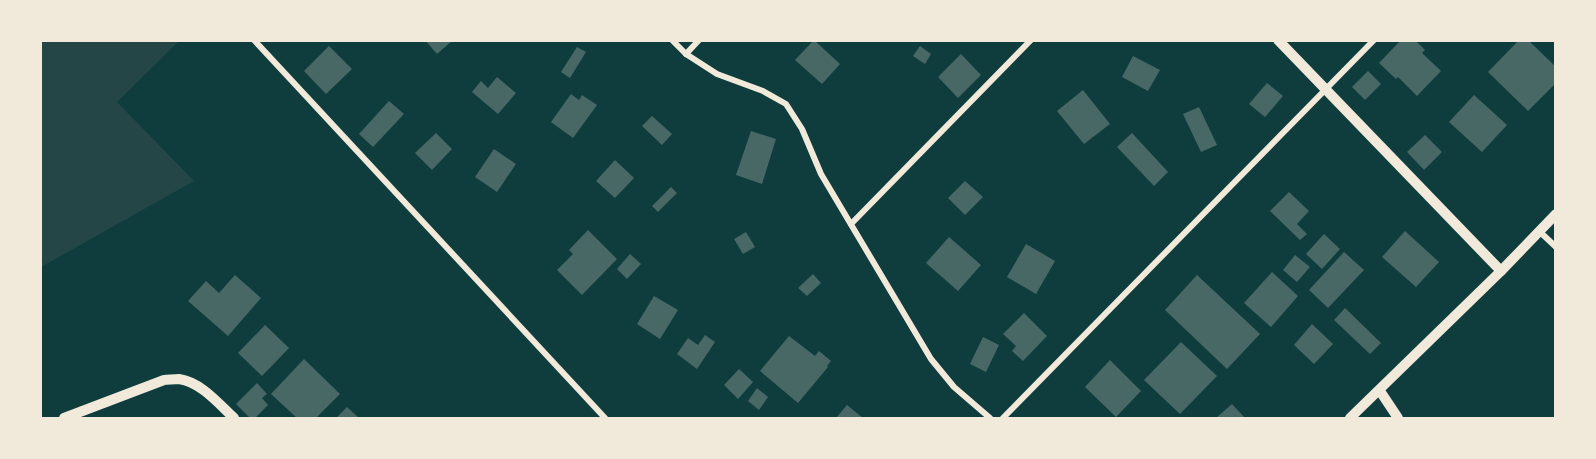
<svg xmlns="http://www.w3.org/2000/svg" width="1596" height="459" font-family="'Work Sans',sans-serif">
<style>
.green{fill:#244646}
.building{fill:#486865}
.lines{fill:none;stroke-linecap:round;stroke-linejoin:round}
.minor{stroke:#f1e9da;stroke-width:6}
.tertiary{stroke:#f1e9da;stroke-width:10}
</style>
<rect width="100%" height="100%" fill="#0f3d3e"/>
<!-- green -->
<polygon class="green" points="41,40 179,41 117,102 194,181 41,267"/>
<!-- building -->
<g class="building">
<polygon points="425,40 453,40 437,54"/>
<polygon points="814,40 840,64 822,84 795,60"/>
<polygon points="1401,40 1415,40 1425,50 1422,53 1441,71 1417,96 1398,77 1396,79 1379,63"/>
<polygon points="1519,40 1528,40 1556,67 1556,83 1528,111 1488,72"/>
<polygon points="329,46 352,69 326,94 304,71"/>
<polygon points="920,46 931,54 925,64 913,56"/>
<polygon points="577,47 586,52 570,78 561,72"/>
<polygon points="961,54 981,75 958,98 938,77"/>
<polygon points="1133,56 1160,70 1148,91 1122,77"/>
<polygon points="1368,71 1381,84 1365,100 1352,87"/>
<polygon points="497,77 516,93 498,114 472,92 481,81 488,88"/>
<polygon points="1267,83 1283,96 1265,117 1249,104"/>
<polygon points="1083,90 1110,124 1084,144 1057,111"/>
<polygon points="571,94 579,100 582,95 597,105 573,138 551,122"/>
<polygon points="1474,95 1507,125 1482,152 1449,122"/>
<polygon points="389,101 404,114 373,147 359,134"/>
<polygon points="1199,107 1217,145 1201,152 1183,114"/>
<polygon points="652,116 672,134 662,145 642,126"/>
<polygon points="751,131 776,139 762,184 736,175"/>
<polygon points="436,133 452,149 432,170 415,153"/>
<polygon points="1132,133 1168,172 1154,186 1117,147"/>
<polygon points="1425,135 1442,152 1424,170 1407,152"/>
<polygon points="494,149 516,164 497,192 475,177"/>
<polygon points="615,160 634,178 615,198 596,181"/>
<polygon points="965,181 983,197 965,215 948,198"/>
<polygon points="671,187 677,193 658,212 652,206"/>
<polygon points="1289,192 1309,211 1297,224 1307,234 1300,240 1270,211"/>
<polygon points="588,230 617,259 582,295 557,270 573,254 569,250"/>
<polygon points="1405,231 1439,262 1416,287 1382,257"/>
<polygon points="746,232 755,247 743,254 734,239"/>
<polygon points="1324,234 1340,249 1322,269 1306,254"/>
<polygon points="949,237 981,265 958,291 926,263"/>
<polygon points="1026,244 1055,261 1036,294 1007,277"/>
<polygon points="1344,252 1364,270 1328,308 1309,290"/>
<polygon points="630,254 641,264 627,279 617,269"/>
<polygon points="1295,255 1310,267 1297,282 1283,270"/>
<polygon points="1272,272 1298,296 1271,327 1244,303"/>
<polygon points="813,274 821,283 807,296 798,288"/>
<polygon points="235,275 261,298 228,336 188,301 206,281 219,293"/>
<polygon points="1197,275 1260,334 1227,369 1165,310"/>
<polygon points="654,296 678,310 660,339 637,324"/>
<polygon points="1345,308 1381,343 1370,354 1334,320"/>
<polygon points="1024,313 1047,336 1023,361 1012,351 1016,346 1003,334"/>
<polygon points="1312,324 1333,344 1314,364 1294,345"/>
<polygon points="265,325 289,348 262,376 238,353"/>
<polygon points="705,335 715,342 697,369 677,354 688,338 698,345"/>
<polygon points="789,336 815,356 819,351 831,361 827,366 828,367 798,403 760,371"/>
<polygon points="983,337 999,345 986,372 970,364"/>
<polygon points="1181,342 1217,376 1180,414 1144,380"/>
<polygon points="304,359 340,394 316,418 297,418 271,394"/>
<polygon points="1110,360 1141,391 1116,417 1085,387"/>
<polygon points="739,369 753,382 738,399 724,385"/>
<polygon points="257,383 267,394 262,398 268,405 255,418 250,418 236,404"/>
<polygon points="757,388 768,397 759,410 748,401"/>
<polygon points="1232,404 1245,418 1216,418"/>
<polygon points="847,405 863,418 836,418"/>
<polygon points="347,407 359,418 336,418"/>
</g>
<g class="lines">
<!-- minor -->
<g class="minor">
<polyline points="254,40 605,418"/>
<polyline points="672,40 686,54 717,74 763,91 786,104 802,129 821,174 931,359 954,387 990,418"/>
<polyline points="686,54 699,40"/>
<polyline points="851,224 1031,40"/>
<polyline points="1539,231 1556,247"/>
<polyline points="1003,418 1374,40"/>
</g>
<!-- tertiary -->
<g class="tertiary">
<polyline points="1278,40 1501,271"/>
<polyline points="1380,391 1398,418"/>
<path d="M64,418L164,380C168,380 174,379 179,379C201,382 219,404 234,418"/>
<polyline points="1350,418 1501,271 1556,214"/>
</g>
</g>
<!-- border -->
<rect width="1596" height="459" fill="none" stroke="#f1e9da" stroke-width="84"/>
</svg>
